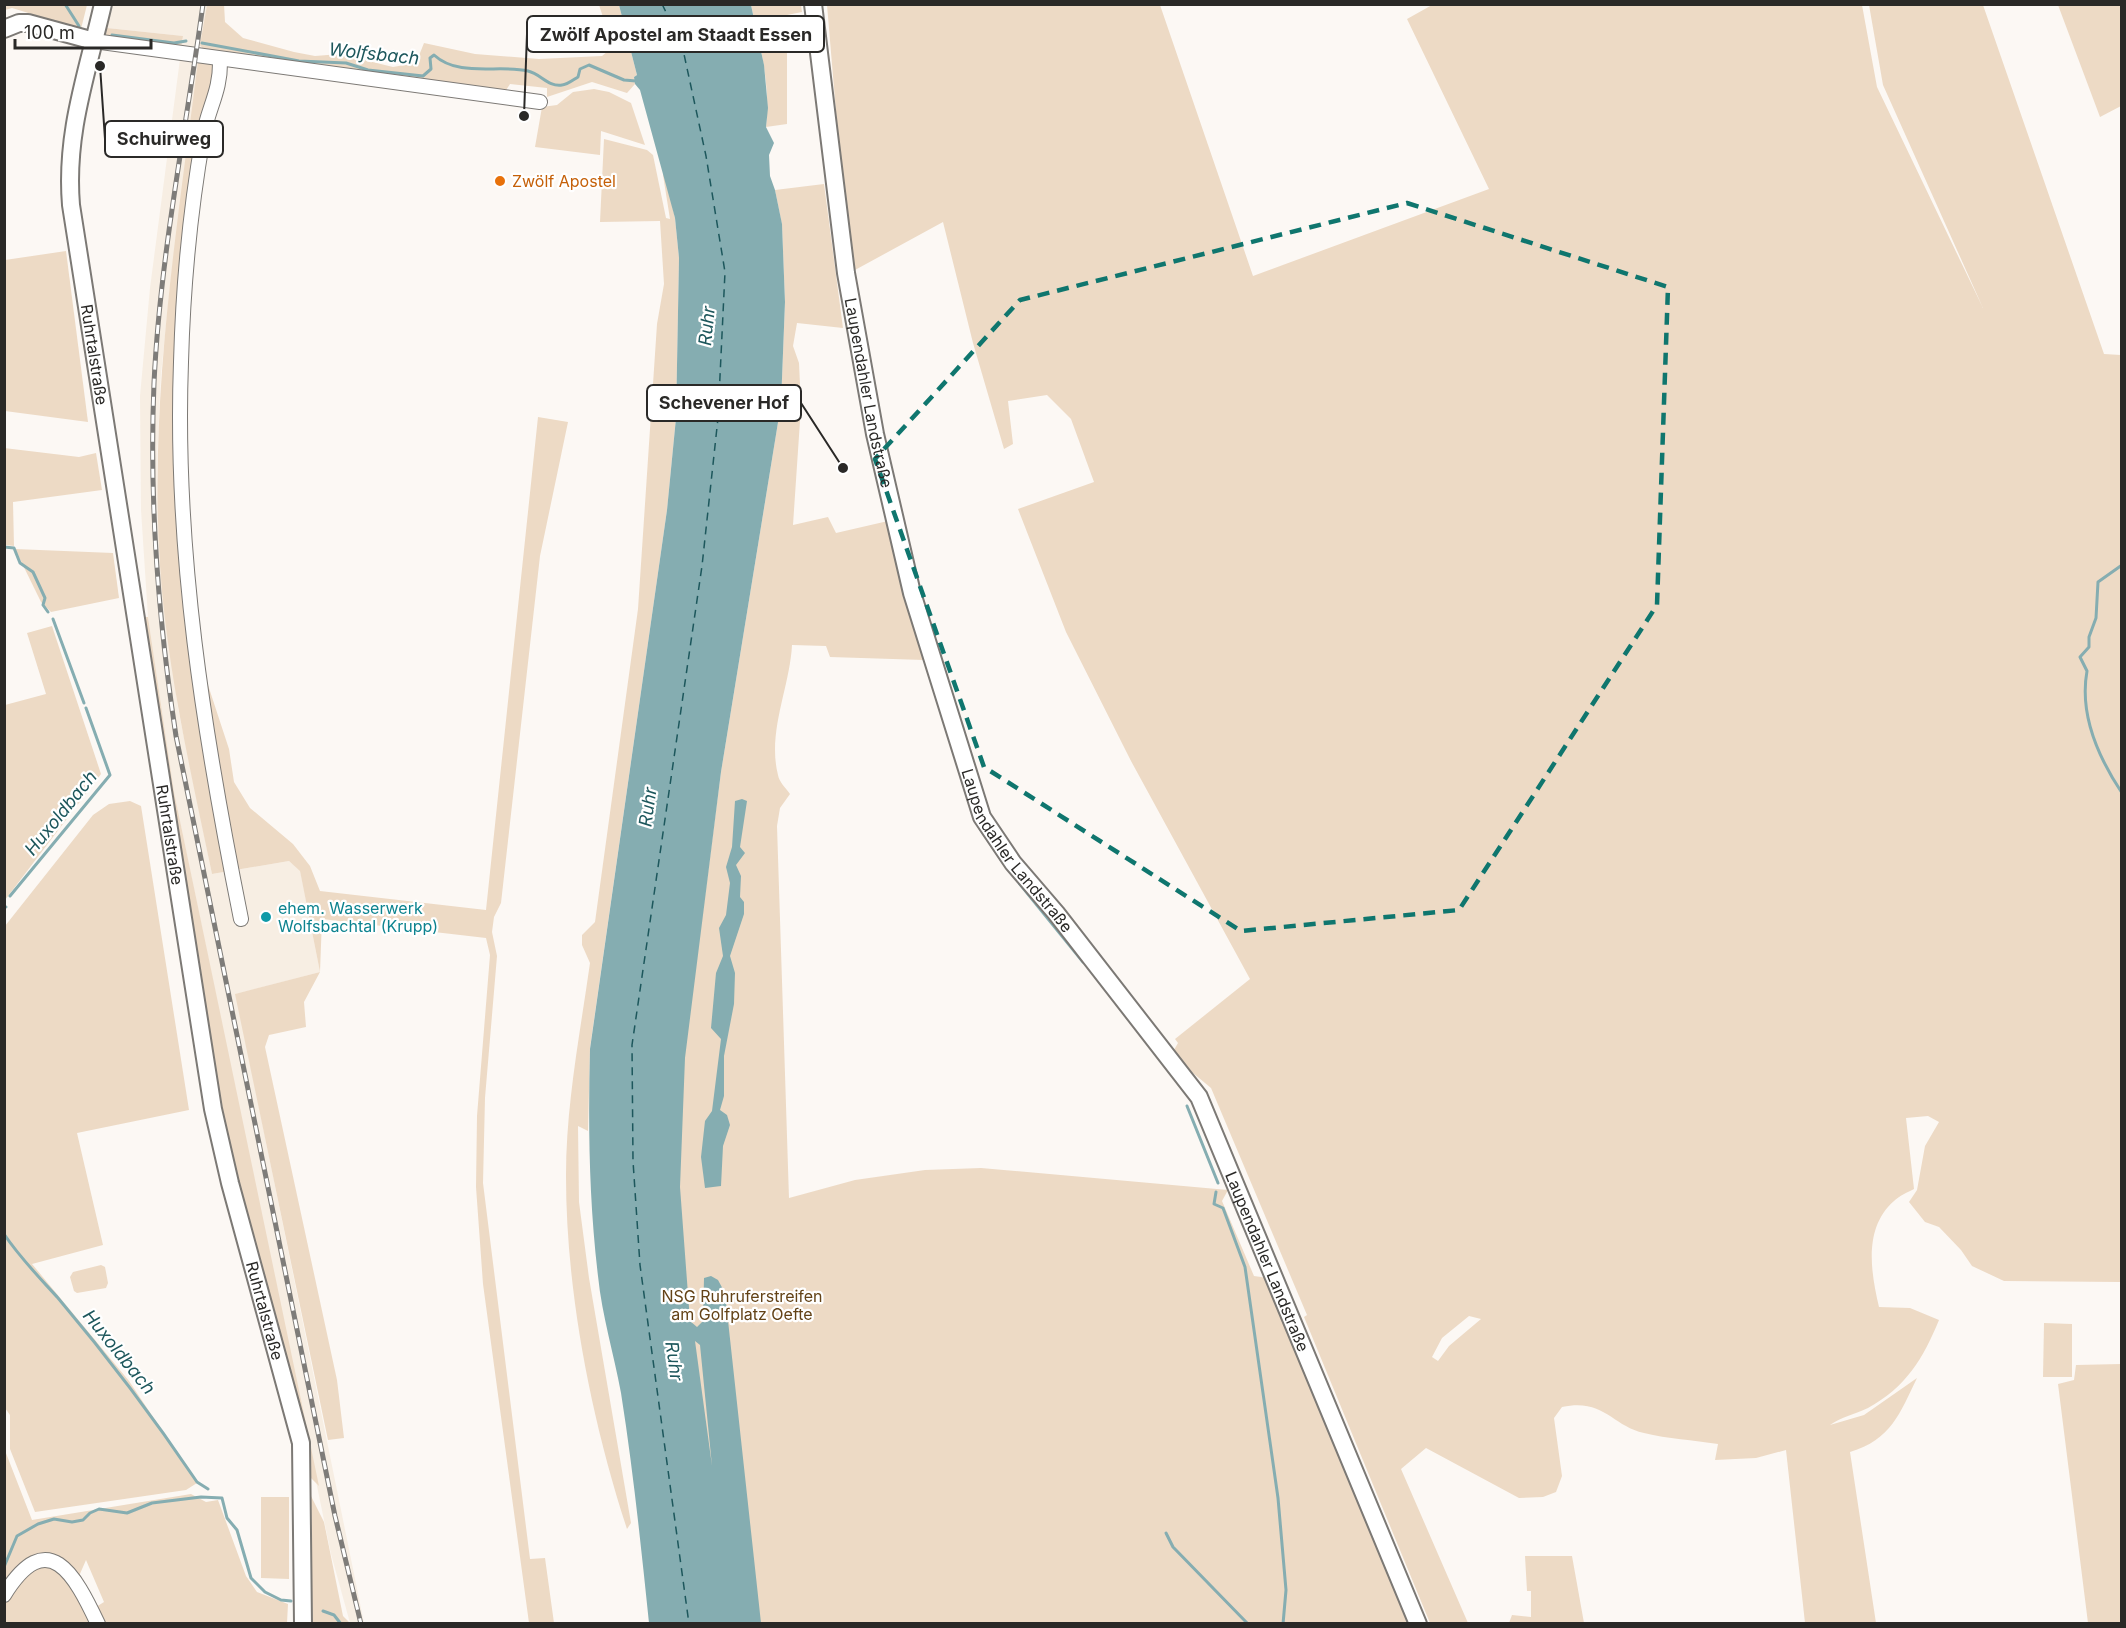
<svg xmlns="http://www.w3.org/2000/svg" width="2126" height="1628" font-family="Inter,sans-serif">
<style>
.built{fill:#f7eee3}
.green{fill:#eddac5;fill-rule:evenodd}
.water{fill:#85adb1;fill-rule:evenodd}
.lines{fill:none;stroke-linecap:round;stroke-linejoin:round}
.stream{stroke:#85adb1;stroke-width:3}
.ferry{stroke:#1d575c;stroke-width:1.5;stroke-dasharray:8 6;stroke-linecap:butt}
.minor-casing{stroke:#7c7975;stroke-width:16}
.major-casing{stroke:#7c7975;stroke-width:20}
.minor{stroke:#fff;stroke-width:14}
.major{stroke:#fff;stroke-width:16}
.rail-casing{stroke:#7e7c79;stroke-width:5}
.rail{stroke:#fff;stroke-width:3;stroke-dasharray:9;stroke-linecap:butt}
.marked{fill:none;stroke:#0f766e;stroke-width:4.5;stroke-dasharray:12 8;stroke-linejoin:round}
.food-dot{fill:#e8710a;stroke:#fff;stroke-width:2}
.culture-dot{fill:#0f9aa8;stroke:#fff;stroke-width:2}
.labels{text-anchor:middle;stroke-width:4.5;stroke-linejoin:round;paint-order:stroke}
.food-label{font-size:16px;fill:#c56008;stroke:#fff;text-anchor:start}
.street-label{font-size:16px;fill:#2a2927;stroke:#fff}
.culture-label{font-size:16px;fill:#0d838f;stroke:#fff;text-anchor:start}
.park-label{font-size:16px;fill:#634216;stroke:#fff}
.water-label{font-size:18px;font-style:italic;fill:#1d575c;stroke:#fff}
.leader{fill:none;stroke:#2a2927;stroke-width:2}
.callout-dot{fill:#2a2927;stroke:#fff;stroke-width:2}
.callout{fill:#fff;stroke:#2a2927;stroke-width:2}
.callout-label{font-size:18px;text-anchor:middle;font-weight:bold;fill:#2a2927}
</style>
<rect width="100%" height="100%" fill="#fcf8f4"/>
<!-- built -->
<polygon class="built" points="113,5 207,5 171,277 161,374 157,462 160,567 178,708 212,874 289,861 300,870 320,972 236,994 364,1623 350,1623 331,1554 174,792 148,617 141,510 140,396 150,288 183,36 107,28"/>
<!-- green -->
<g class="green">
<polygon points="5,4 87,4 87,5 81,29 12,8 5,10"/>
<polygon points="224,4 225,22 243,38 294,52 315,56 340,54 393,67 416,63 424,43 475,54 539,59 602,56 613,47 599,5 619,5 637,75 634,77 635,84 627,93 592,82 547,97 547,88 510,84 503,95 206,53 200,45 207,5"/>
<path d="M751,5H801L802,12L787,15V124L766,127C771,85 760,45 751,5Z"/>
<path d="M827,5H1160L1253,276L1489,189L1407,19L1432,5H1862L1877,87L1983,308L1883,85L1869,5H1983L2104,354L2121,355V1282L2004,1281L1972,1266L1961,1250L1939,1227L1925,1222L1909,1202L1917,1190L1925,1146L1939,1122L1928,1116L1906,1118L1914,1189C1908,1192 1899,1196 1894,1201C1863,1228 1871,1273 1879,1307L1910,1308L1939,1320C1923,1359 1906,1387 1868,1408C1854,1415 1843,1416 1830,1425L1864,1415L1917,1378C1900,1413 1891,1440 1850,1452L1876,1623H1805L1786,1450L1756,1458L1715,1460L1718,1444C1693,1440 1668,1439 1644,1433C1612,1426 1604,1398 1562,1407L1554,1418L1562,1476L1556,1492L1543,1497L1519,1498L1426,1448L1401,1469L1468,1623H1430L1304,1317L1307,1315L1211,1088L1193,1073L1174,1050L1178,1043L1175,1039L1250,979L1131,761L1066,632L1018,509L1094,482L1071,419L1047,395L1008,401L1013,444L1004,449L973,343L943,222L855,270L839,147ZM1469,1316L1481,1319L1449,1346L1438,1361L1432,1357L1442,1338Z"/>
<polygon points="2058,5 2121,5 2121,106 2100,117"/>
<polygon points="107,28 183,36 181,49 105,38"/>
<path d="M198,61L212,64L217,72L181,279L186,618L229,749L234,782L250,808L293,844L310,866L320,891L486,910L538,417L568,422L540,556L501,903L494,917L492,932L497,956L485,1098L483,1183L530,1559L545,1558L554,1623H529L483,1284L476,1187L477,1116L490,955L486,938L322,919L320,972L304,1002L306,1027L269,1035L265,1047L337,1380L344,1438L328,1440L235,994L320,972L300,871L289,861L212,874C191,773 167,670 160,566C149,397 177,229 198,61Z"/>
<polygon points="594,89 609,92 631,103 645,145 601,131 600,155 535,147 542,107 557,105 573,92"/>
<path d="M604,139L647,150L653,155L666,218L670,219L663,175L665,173L675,218L679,258L676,418L667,510L590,1048L588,1131L578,1126L579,1202L589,1278L631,1523L627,1529C591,1418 566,1292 566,1176C566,1104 580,1034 590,963L582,945V935L595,922L638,609L657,324L664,284L660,221L600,222Z"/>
<path d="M824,184L843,328L797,323L793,346L799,363L801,406L793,525L828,517L836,533L888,521L903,593L924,660L830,657L826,646L792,645C790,687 767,732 778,775C779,782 786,788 790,794L780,808L777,826L789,1198L855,1180L925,1170L981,1168L1228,1190L1222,1201L1254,1276L1268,1278L1412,1623H741L705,1467L686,1322L679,1187V1095L721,772L781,404L785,302L782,225L775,190Z"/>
<polygon points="66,251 88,422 5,411 5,260"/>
<polygon points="4,448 79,457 96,453 102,490 13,502 14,546 5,545"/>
<polygon points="15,549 113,553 119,598 51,612 41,602"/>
<polygon points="143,617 148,617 174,792 319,1486 309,1476 219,1097"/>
<polygon points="52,626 101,774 5,900 5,705 46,694 27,633"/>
<polygon points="130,801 141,806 189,1110 77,1133 103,1245 32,1264 129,1381 197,1483 186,1490 35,1512 10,1449 10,1415 5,1408 5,926 93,815 109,804"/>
<polygon points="101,1265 105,1267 108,1283 106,1288 77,1293 74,1291 70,1277 73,1272"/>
<polygon points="2044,1323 2072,1324 2072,1377 2043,1377"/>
<polygon points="2121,1364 2121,1623 2088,1623 2058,1384 2074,1380 2076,1365"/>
<polygon points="4,1448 32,1520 191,1494 206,1502 218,1500 246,1576 257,1592 288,1604 287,1623 104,1623 96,1607 104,1602 86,1560 76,1583 94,1623 5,1623"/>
<polygon points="310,1494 324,1522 343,1616 350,1623 311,1623"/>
<polygon points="261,1497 289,1497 289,1579 261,1578"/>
<polygon points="1525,1556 1572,1556 1584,1623 1509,1623 1512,1615 1531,1617 1531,1591 1527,1591"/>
</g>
<!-- water -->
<g class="water">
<path d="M619,5H751L764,65L768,108L766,127L774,143L769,155L770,176L775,190L782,224L785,302L781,404L721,772L685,1058L680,1187L690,1321L697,1327L703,1321L704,1278L711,1276L718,1280L725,1293L761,1623H649C641,1546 633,1469 621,1393C614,1354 602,1316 598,1276C589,1200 588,1125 590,1049L667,510L676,418L679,258L675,218L640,90L635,84L634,77L637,75ZM695,1341L700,1345L712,1466Z"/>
<polygon points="742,799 747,801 740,847 745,853 736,865 741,876 740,897 744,902 744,914 730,956 735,973 734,1004 724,1056 724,1096 720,1110 727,1115 730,1125 723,1146 721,1186 705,1188 701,1157 705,1121 712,1111 721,1039 711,1028 716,973 723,956 719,928 726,915 730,883 726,867 732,847 735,801"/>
</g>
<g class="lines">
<!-- stream -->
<g class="stream">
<polyline points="65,4 79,26"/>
<polyline points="112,35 174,43 186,41"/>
<path d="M202,43L299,61L346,63L368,70L423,76L431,69L430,58L434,55C459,78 499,64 528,71C541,74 548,87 562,85C567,85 573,80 578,77L580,69L589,65L624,80L636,81"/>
<polyline points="4,547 14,548 20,563 33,572 45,598 43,605 48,612"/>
<path d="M2122,565L2098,582L2096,618L2089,637V647L2080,657L2087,671C2079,715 2098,757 2122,793"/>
<polyline points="53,619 84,703"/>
<polyline points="979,827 1004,864"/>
<polyline points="1019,883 1083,962"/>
<polyline points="10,896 110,775 86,708"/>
<polyline points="4,908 6,907"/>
<polyline points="1187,1106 1218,1183"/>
<polyline points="1216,1192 1214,1204 1223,1208 1245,1267 1278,1498 1286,1590 1283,1624"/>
<path d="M4,1234C20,1258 39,1277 58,1298C108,1357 154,1418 197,1482L208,1489"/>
<polyline points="1166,1533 1173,1547 1248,1624"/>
<polyline points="4,1567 17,1536 38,1524 54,1519 72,1522 83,1520 90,1513 99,1509 127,1513 152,1503 201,1497 222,1498 227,1518 237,1530 251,1578 265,1592 281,1600 291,1601"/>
<polyline points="323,1611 334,1615 341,1624"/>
</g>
<!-- ferry -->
<polyline class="ferry" points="662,4 682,45 706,156 725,272 718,418 702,566 632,1045 633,1161 640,1265 689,1624"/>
<!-- minor casing -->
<g class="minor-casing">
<g id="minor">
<polyline points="94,41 540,102"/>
<path d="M220,59C221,92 208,107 203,137C190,211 183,288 181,362C174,550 204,735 241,919"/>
<path d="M4,1595C48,1524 75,1575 98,1624"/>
</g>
</g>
<!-- major casing -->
<g class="major-casing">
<g id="major">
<path id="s1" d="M103,4C87,74 65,133 71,205L213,1109L230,1183L301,1443L303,1624"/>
<path id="s2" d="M813,4L846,273L875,434L912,593L982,817L1013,863L1056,913L1199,1097L1418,1624"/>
<polyline points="4,29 19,23 28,23 94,41"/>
</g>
</g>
<!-- minor -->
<use href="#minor" class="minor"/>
<!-- major -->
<use href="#major" class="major"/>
<!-- rail casing -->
<g class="rail-casing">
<path id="rail" d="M203,4C186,130 160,256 154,383C149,502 158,618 176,736L335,1516L361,1624"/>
</g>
<!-- rail -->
<use href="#rail" class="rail"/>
</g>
<!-- marked area -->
<path class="marked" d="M1407,203L1668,287L1657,605L1459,910L1241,931L984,767L875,459L1020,300Z"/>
<!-- markers -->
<circle class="food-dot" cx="500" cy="181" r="6"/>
<circle class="culture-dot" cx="266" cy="917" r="6"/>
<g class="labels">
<!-- food labels -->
<g class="food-label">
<text x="512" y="187">Zwölf Apostel</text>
</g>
<!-- street labels -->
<g class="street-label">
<text dy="6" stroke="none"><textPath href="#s1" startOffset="356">Ruhrtalstraße</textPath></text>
<text dy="6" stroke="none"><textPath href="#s2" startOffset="393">Laupendahler Landstraße</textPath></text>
<text dy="6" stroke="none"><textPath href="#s1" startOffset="842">Ruhrtalstraße</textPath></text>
<text dy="6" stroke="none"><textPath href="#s2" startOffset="879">Laupendahler Landstraße</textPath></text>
<text dy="6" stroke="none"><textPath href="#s2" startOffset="1365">Laupendahler Landstraße</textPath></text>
<text dy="6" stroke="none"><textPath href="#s1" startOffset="1328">Ruhrtalstraße</textPath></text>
</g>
<!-- culture labels -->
<g class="culture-label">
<text x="278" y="914">ehem. Wasserwerk<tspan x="278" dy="18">Wolfsbachtal (Krupp)</tspan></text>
</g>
<!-- park labels -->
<g class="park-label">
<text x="742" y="1302">NSG Ruhruferstreifen<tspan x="742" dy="18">am Golfplatz Oefte</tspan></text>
</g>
<!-- water labels -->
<g class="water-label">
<text transform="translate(374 54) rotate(6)" y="6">Wolfsbach</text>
<text transform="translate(707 326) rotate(-84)" y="6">Ruhr</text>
<text transform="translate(648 807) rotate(-82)" y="6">Ruhr</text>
<text transform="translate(61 813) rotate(-51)" y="6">Huxoldbach</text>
<text transform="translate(119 1352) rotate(51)" y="6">Huxoldbach</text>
<text transform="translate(674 1361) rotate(82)" y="6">Ruhr</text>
</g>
</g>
<!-- callouts -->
<path class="leader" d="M524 116L527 34M100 66L105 139M843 468L801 403"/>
<g class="callout-dot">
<circle cx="524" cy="116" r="6"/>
<circle cx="100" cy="66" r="6"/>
<circle cx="843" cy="468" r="6"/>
</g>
<g class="callout">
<rect x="527" y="16" width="297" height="36" rx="6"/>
<rect x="105" y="121" width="118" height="36" rx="6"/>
<rect x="647" y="385" width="154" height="36" rx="6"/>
</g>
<g class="callout-label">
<text x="676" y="41">Zwölf Apostel am Staadt Essen</text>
<text x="164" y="145">Schuirweg</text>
<text x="724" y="409">Schevener Hof</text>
</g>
<!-- border -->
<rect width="2126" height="1628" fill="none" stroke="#2a2927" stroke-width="12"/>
<!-- scale -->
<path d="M15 39v9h136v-9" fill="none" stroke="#2a2927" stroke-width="3"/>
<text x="24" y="39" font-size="18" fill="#2a2927" stroke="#ffffff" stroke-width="4.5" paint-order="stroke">100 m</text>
</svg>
